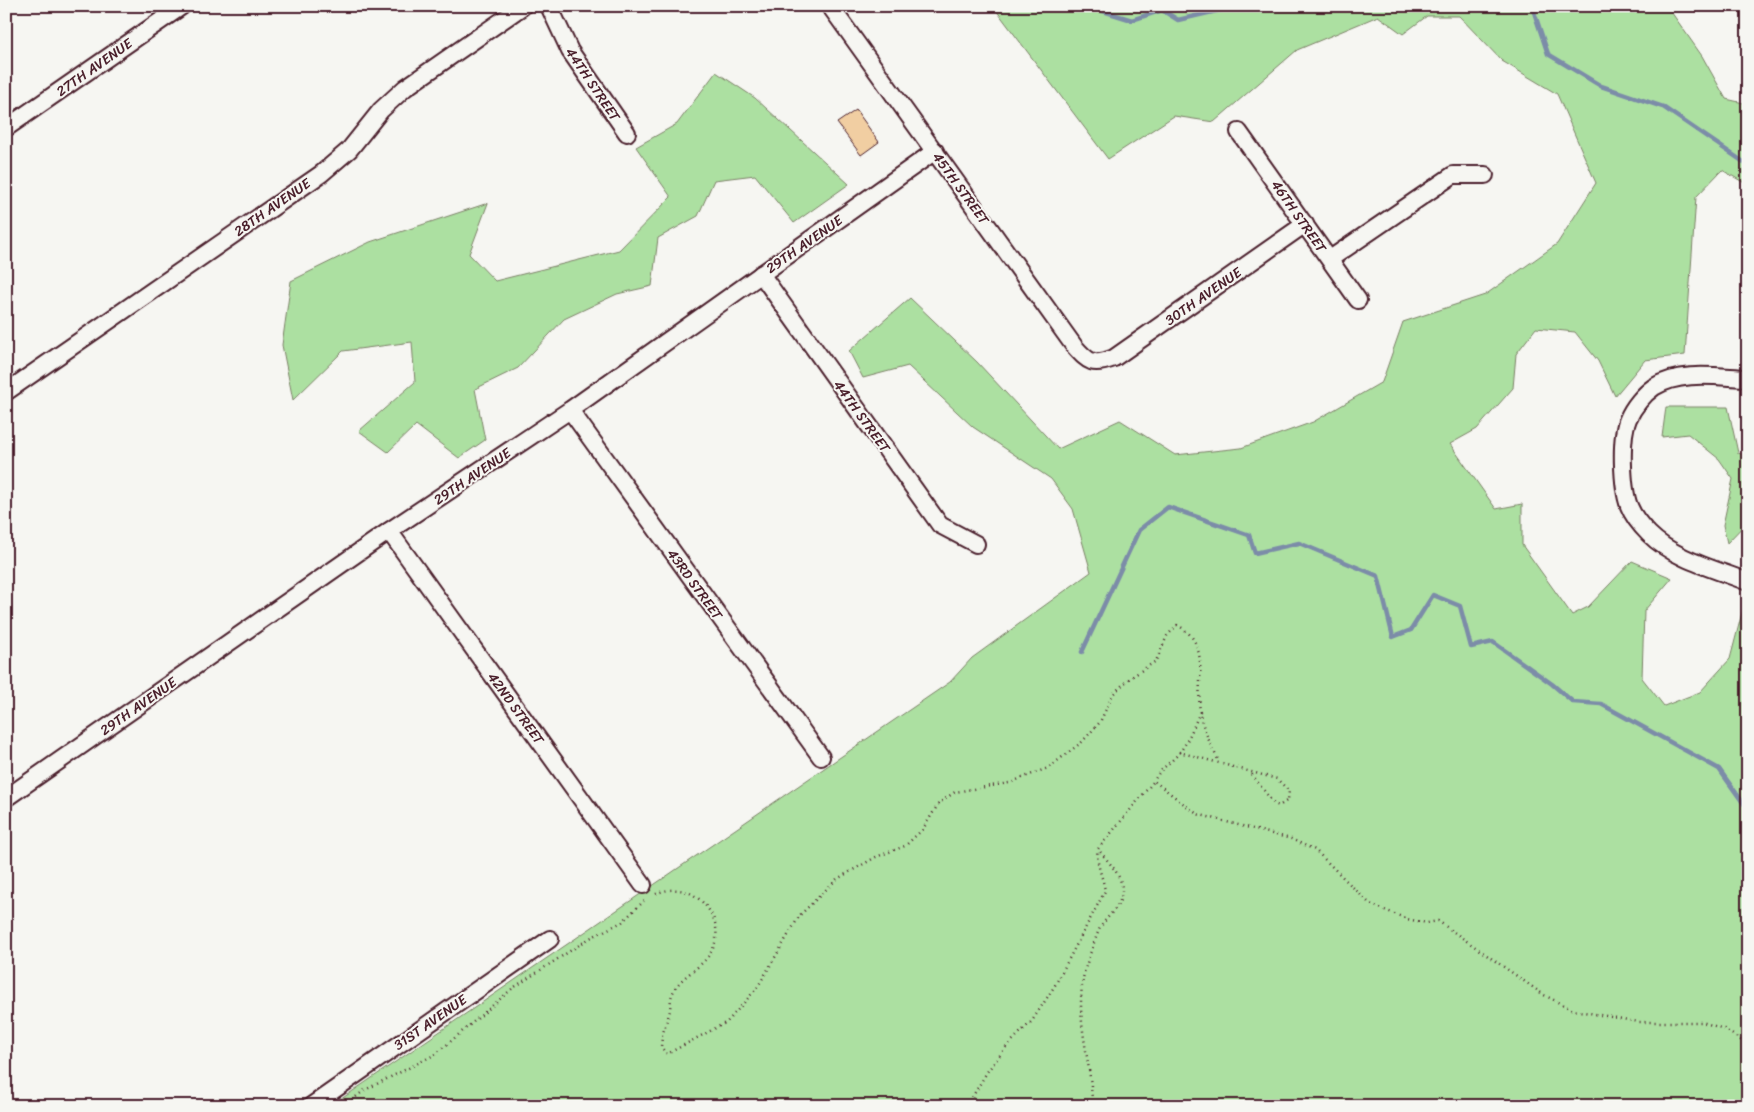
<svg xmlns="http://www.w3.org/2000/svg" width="1754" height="1112" font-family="Sriracha,sans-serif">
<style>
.green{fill:#ace0a1;stroke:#7b8066}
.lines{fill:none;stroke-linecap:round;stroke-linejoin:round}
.stream{stroke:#7b8ca8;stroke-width:4.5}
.building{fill:#f1cea2;stroke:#4a1f2b}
.minor-casing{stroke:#4a1f2b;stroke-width:20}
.path{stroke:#4a1f2b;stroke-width:2.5;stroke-dasharray:1 4;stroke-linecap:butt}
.minor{stroke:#f6f6f2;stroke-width:16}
.labels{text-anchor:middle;stroke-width:4;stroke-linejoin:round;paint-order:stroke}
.street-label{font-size:14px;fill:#4a1f2b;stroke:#f6f6f2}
</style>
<rect width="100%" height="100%" fill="#f6f6f2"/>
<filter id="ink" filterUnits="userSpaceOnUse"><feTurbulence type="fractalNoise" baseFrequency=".02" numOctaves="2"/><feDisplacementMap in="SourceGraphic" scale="10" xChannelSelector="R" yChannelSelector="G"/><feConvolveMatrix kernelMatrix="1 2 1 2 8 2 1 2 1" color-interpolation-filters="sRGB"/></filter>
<g filter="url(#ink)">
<!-- green -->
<g class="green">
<polygon points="993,6 1667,6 1702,56 1726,99 1748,104 1748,185 1722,170 1696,197 1685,355 1645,360 1615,396 1598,361 1575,332 1536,328 1516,354 1513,388 1477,429 1450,444 1496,509 1522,504 1522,545 1572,615 1588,607 1632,561 1672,578 1644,611 1642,678 1664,706 1700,692 1730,659 1743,609 1748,611 1748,1106 331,1106 950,682 972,658 1091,572 1073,509 1051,479 973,427 908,366 863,378 849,351 910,298 977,362 1058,449 1120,420 1175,455 1241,448 1313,422 1382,382 1403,322 1485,295 1557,244 1596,183 1557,94 1502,61 1459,16 1427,16 1403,34 1378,16 1297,50 1214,122 1174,116 1108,159"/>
<polygon points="716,72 755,98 849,184 794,223 755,175 714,180 698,216 658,238 652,286 617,294 564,319 518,368 475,389 485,440 459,458 416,425 388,452 359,431 415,382 412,342 343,351 293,400 282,345 291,281 370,242 488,203 469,254 495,281 619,250 671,197 636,147 677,124"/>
<polygon points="1666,407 1728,407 1738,453 1748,456 1748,521 1727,543 1723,525 1733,479 1719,459 1688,434 1662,437"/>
</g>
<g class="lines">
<!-- stream -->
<g class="stream">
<polyline points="1087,6 1132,20 1162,10 1178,20 1238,6"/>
<polyline points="1532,6 1548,54 1601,86 1663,107 1748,165"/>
<polyline points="1082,652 1139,530 1168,507 1249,535 1255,553 1299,543 1378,576 1393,637 1411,630 1433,595 1460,606 1471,647 1493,642 1552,684 1573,702 1601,704 1719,769 1744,804 1748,804"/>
</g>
</g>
<!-- building -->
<polygon class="building" points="856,110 879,142 861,155 837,123"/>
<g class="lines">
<!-- minor casing -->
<g class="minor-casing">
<g id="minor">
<polyline points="549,6 570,51 627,133"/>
<path d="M830,6L1074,346C1089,363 1093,366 1114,358L1305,224"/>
<polyline points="6,128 182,6"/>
<polyline points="1239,132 1358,300"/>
<polyline points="1330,259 1453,175 1485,175"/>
<polyline points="761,274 940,525 976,544"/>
<path d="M1748,378C1718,377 1681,370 1654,387C1644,394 1633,407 1628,419C1620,437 1622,487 1629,506C1633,516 1641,526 1649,534C1674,559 1715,569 1748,582"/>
<polyline points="6,392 321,174 349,150 381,110 405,88 523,6"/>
<polyline points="570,410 821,757"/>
<polyline points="389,531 643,885"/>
<polyline points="6,798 389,531 570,410 935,151"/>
<polyline points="311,1106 550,939"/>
</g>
</g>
<!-- path -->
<g class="path">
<path d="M1200,712C1194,725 1189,740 1180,752C1171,763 1160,768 1154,781L1197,814L1291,839L1315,850L1370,904L1407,919L1427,923L1438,921L1544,995L1573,1010L1639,1022H1702L1724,1029L1748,1045"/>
<polyline points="1179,752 1277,779 1289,791 1288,800 1279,806 1274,804 1251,773"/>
<path d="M656,894C667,888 684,888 695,896C716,911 725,937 706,959C696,971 678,978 672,995C670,1000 671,1008 669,1014C665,1027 662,1032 661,1047L667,1054L727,1022L757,988L800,915L837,879L876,857L905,846L923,829L939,803L955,792L1009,783L1048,768L1082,742L1100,722L1113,694L1130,678L1156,661L1167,636L1177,625C1212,643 1196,682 1200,712C1202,728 1212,747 1219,762"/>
<polyline points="344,1106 365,1090 436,1054 513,988 590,938 622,922 644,901"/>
<path d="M967,1106L987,1072L1007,1046L1032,1021L1054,987L1105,891C1103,877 1095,862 1098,849L1154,781"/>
<path d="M1092,1106C1092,1058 1073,1019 1085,969C1089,957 1094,942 1099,930C1105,917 1122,907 1122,891C1123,875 1107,861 1098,849"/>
</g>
<!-- minor -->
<use href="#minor" class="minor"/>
</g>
</g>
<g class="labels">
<!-- street labels -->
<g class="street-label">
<text transform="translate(94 67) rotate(-35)" y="5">27TH AVENUE</text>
<text transform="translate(593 84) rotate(56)" y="5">44TH STREET</text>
<text transform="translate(961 188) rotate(54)" y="5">45TH STREET</text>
<text transform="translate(272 207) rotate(-35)" y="5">28TH AVENUE</text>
<text transform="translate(1299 216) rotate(55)" y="5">46TH STREET</text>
<text transform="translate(804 244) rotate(-35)" y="5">29TH AVENUE</text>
<text transform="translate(1203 296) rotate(-35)" y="5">30TH AVENUE</text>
<text transform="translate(862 416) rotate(54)" y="5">44TH STREET</text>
<text transform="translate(472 476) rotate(-34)" y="5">29TH AVENUE</text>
<text transform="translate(695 584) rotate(54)" y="5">43RD STREET</text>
<text transform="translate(138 706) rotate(-35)" y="5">29TH AVENUE</text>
<text transform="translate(516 708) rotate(54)" y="5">42ND STREET</text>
<text transform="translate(430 1022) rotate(-35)" y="5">31ST AVENUE</text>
</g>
</g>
<!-- margin -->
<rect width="1754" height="1112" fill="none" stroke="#f6f6f2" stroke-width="25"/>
<rect x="12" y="12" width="1729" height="1087" fill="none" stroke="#4a1f2b" stroke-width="2" filter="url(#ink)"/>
</svg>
